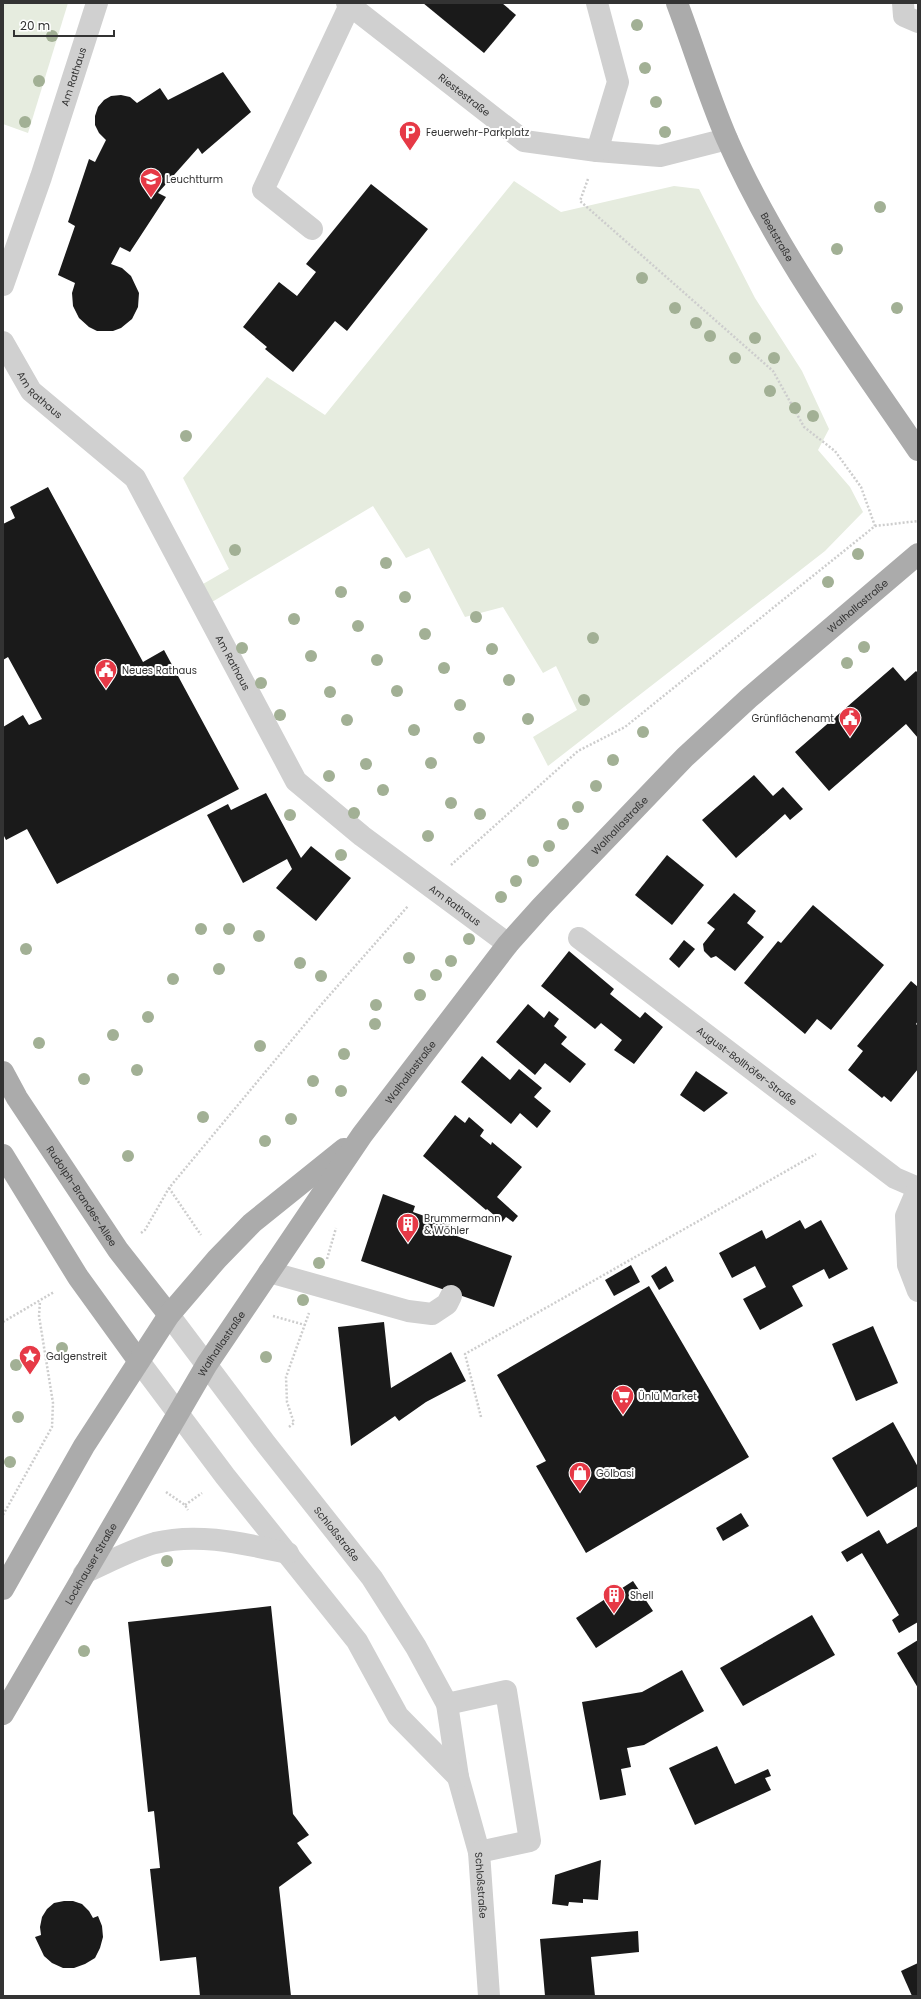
<svg xmlns="http://www.w3.org/2000/svg" width="921" height="1999" font-family="Poppins,sans-serif">
<style>
.green{fill:#e6ecdf}
.building{fill:#1a1a1a}
.lines{fill:none;stroke-linecap:round;stroke-linejoin:round}
.path{stroke:#cdcdcd;stroke-width:2.5;stroke-dasharray:2 2;stroke-linecap:butt}
.minor{stroke:#d0d0d0;stroke-width:22}
.major{stroke:#ababab;stroke-width:22}
.tree{fill:#a2b095}
.labels{text-anchor:middle;stroke-width:4;stroke-linejoin:round;paint-order:stroke}
.street-label{font-size:10px;fill:#333;stroke:#fff}
.poi-label{font-size:10px;fill:#333;stroke:#fff;text-anchor:start}
</style>
<rect width="100%" height="100%" fill="#fff"/>
<!-- green -->
<g class="green">
<polygon points="3,3 68,3 28,133 3,124"/>
<polygon points="514,181 561,212 674,186 699,189 755,298 802,371 829,429 818,450 850,487 863,512 825,551 548,766 533,737 577,710 556,666 543,673 503,607 465,617 429,548 406,558 373,506 212,602 203,584 229,569 183,478 267,377 325,415"/>
</g>
<!-- building -->
<g class="building">
<polygon points="423,3 502,3 516,15 484,53"/>
<polygon points="223,72 251,112 202,154 198,148 158,193 166,197 130,252 120,247 111,264 122,268 131,276 139,293 138,307 132,319 121,328 113,331 97,331 89,327 79,318 73,306 72,293 75,283 58,275 75,226 68,222 89,159 95,162 106,140 99,133 95,125 95,116 98,107 104,100 111,96 121,95 130,97 137,103 160,88 168,100"/>
<polygon points="371,184 428,229 347,331 335,321 293,372 265,349 267,347 243,327 279,282 297,296 316,272 306,264"/>
<polygon points="48,487 143,662 164,650 239,789 57,884 27,829 6,840 3,834 3,727 23,715 29,725 42,719 8,657 3,660 3,524 15,518 10,507"/>
<polygon points="893,667 905,681 916,671 918,673 918,738 906,724 829,791 795,752"/>
<polygon points="754,775 773,796 783,787 803,809 790,820 785,814 736,858 702,820"/>
<polygon points="266,793 301,858 311,846 351,878 316,921 276,888 292,869 287,859 243,883 207,815 228,804 231,810"/>
<polygon points="667,855 704,885 672,925 635,895"/>
<polygon points="734,893 756,911 747,923 764,937 735,971 716,956 711,958 704,951 703,944 715,929 707,923"/>
<polygon points="813,905 884,965 831,1030 817,1019 805,1034 744,983 778,941 781,943"/>
<polygon points="684,940 695,949 679,968 669,959"/>
<polygon points="569,951 614,989 610,994 640,1018 645,1012 663,1027 634,1064 614,1050 622,1040 601,1023 595,1029 541,986"/>
<polygon points="911,981 918,987 918,1021 916,1024 918,1026 918,1069 891,1102 884,1096 882,1098 848,1070 863,1051 857,1046"/>
<polygon points="528,1004 544,1018 549,1011 559,1019 554,1026 567,1037 561,1044 586,1064 570,1083 545,1063 535,1075 496,1042"/>
<polygon points="482,1056 510,1080 519,1069 542,1088 534,1097 551,1111 537,1128 520,1113 511,1124 461,1082"/>
<polygon points="696,1071 728,1093 704,1112 680,1095"/>
<polygon points="455,1115 465,1123 469,1117 484,1130 480,1136 491,1145 492,1142 522,1167 497,1197 518,1216 513,1222 506,1217 502,1222 487,1209 486,1210 423,1156"/>
<polygon points="383,1194 415,1206 413,1212 456,1227 454,1235 512,1256 494,1307 361,1261"/>
<polygon points="800,1220 805,1229 821,1220 848,1269 829,1279 824,1269 792,1286 803,1306 760,1330 743,1299 766,1287 755,1266 732,1278 719,1253 762,1230 766,1239"/>
<polygon points="631,1265 640,1282 614,1296 605,1280"/>
<polygon points="666,1266 674,1281 659,1290 651,1276"/>
<polygon points="649,1286 749,1457 586,1553 536,1466 546,1461 497,1375"/>
<polygon points="384,1322 391,1388 451,1352 466,1381 426,1402 399,1421 395,1416 351,1446 338,1327"/>
<polygon points="873,1326 898,1383 856,1401 832,1344"/>
<polygon points="893,1422 918,1467 918,1486 867,1517 832,1458"/>
<polygon points="741,1513 749,1526 723,1541 716,1528"/>
<polygon points="918,1526 918,1622 899,1633 892,1620 899,1615 862,1553 847,1562 841,1552 879,1530 887,1544"/>
<polygon points="633,1581 653,1611 596,1648 576,1618"/>
<polygon points="271,1606 293,1814 309,1835 297,1843 312,1863 279,1887 291,1996 200,1996 196,1957 160,1961 150,1869 160,1868 154,1811 148,1812 128,1622"/>
<polygon points="812,1615 835,1655 743,1706 720,1668"/>
<polygon points="918,1640 918,1688 897,1653"/>
<polygon points="682,1670 704,1711 644,1745 627,1748 631,1767 621,1769 626,1795 600,1800 582,1702 642,1692"/>
<polygon points="717,1746 735,1784 768,1769 771,1776 765,1778 771,1790 695,1825 669,1768"/>
<polygon points="601,1860 598,1900 583,1899 583,1903 569,1902 568,1906 552,1904 555,1875"/>
<polygon points="64,1901 73,1901 82,1904 89,1911 93,1918 98,1916 102,1926 103,1937 100,1948 95,1958 85,1964 74,1968 63,1968 52,1963 44,1956 35,1937 41,1935 40,1927 42,1917 47,1909 54,1903"/>
<polygon points="638,1931 639,1952 591,1957 595,1996 545,1996 540,1939"/>
<polygon points="918,1963 918,1996 912,1996 901,1971"/>
</g>
<g class="lines">
<!-- path -->
<g class="path">
<polyline points="588,179 580,201 773,371 804,427 835,451 861,487 875,526"/>
<polyline points="451,865 578,751 625,727 875,526 918,521"/>
<polyline points="169,1188 201,1235"/>
<polyline points="141,1233 145,1230 169,1188 321,1005 408,906"/>
<polyline points="327,1259 336,1228"/>
<polyline points="273,1316 305,1325"/>
<polyline points="3,1322 54,1292"/>
<polyline points="481,1417 465,1354 816,1154"/>
<polyline points="289,1427 294,1423 287,1402 286,1377 309,1313"/>
<polyline points="166,1492 185,1505 188,1510"/>
<polyline points="185,1505 202,1493"/>
<polyline points="3,1515 52,1427 53,1403 39,1316 40,1301"/>
</g>
<!-- minor -->
<g class="minor">
<path id="s1" d="M347,3L524,141L597,151L660,156L727,139"/>
<polyline points="597,3 618,82 597,151"/>
<polyline points="903,3 904,16 918,22"/>
<polyline points="312,229 263,190 350,5"/>
<path id="s2" d="M3,285L41,177L97,3"/>
<path id="s3" d="M3,342L31,391L135,478L296,781L362,836L508,944"/>
<path id="s4" d="M579,938L895,1178L918,1188"/>
<polyline points="918,1188 906,1216 908,1265 918,1291"/>
<polyline points="269,1272 408,1311 432,1314 447,1304 451,1296"/>
<path id="s5" d="M169,1315L266,1444L372,1578L416,1647L447,1704L458,1777L479,1852L489,1996"/>
<polyline points="138,1360 225,1476 357,1641 398,1716 458,1777"/>
<path d="M84,1573C107,1563 130,1550 155,1543C199,1532 245,1544 288,1553"/>
<polyline points="447,1704 506,1691 530,1841 479,1852"/>
</g>
<!-- major -->
<g class="major">
<path id="s6" d="M677,3C694,48 708,95 727,139C776,251 850,350 918,450"/>
<path id="s7" d="M3,1072L17,1098L118,1250L169,1315"/>
<polyline points="3,1155 78,1277 138,1360"/>
<polyline points="3,1589 84,1446 169,1315 217,1259 252,1223 344,1149"/>
<path id="s8" d="M3,1714L207,1364L362,1135L508,944L542,906L685,757L749,698L918,554"/>
</g>
</g>
<!-- trees -->
<g class="tree">
<circle cx="637" cy="25" r="6"/>
<circle cx="52" cy="36" r="6"/>
<circle cx="645" cy="68" r="6"/>
<circle cx="39" cy="81" r="6"/>
<circle cx="656" cy="102" r="6"/>
<circle cx="25" cy="122" r="6"/>
<circle cx="665" cy="132" r="6"/>
<circle cx="880" cy="207" r="6"/>
<circle cx="837" cy="249" r="6"/>
<circle cx="642" cy="278" r="6"/>
<circle cx="675" cy="308" r="6"/>
<circle cx="897" cy="308" r="6"/>
<circle cx="696" cy="323" r="6"/>
<circle cx="710" cy="336" r="6"/>
<circle cx="755" cy="338" r="6"/>
<circle cx="735" cy="358" r="6"/>
<circle cx="774" cy="358" r="6"/>
<circle cx="770" cy="391" r="6"/>
<circle cx="795" cy="408" r="6"/>
<circle cx="813" cy="416" r="6"/>
<circle cx="186" cy="436" r="6"/>
<circle cx="235" cy="550" r="6"/>
<circle cx="858" cy="554" r="6"/>
<circle cx="386" cy="563" r="6"/>
<circle cx="828" cy="582" r="6"/>
<circle cx="341" cy="592" r="6"/>
<circle cx="405" cy="597" r="6"/>
<circle cx="476" cy="617" r="6"/>
<circle cx="294" cy="619" r="6"/>
<circle cx="358" cy="626" r="6"/>
<circle cx="425" cy="634" r="6"/>
<circle cx="593" cy="638" r="6"/>
<circle cx="864" cy="647" r="6"/>
<circle cx="242" cy="648" r="6"/>
<circle cx="492" cy="649" r="6"/>
<circle cx="311" cy="656" r="6"/>
<circle cx="377" cy="660" r="6"/>
<circle cx="847" cy="663" r="6"/>
<circle cx="444" cy="668" r="6"/>
<circle cx="509" cy="680" r="6"/>
<circle cx="261" cy="683" r="6"/>
<circle cx="397" cy="691" r="6"/>
<circle cx="330" cy="692" r="6"/>
<circle cx="584" cy="700" r="6"/>
<circle cx="460" cy="705" r="6"/>
<circle cx="280" cy="715" r="6"/>
<circle cx="528" cy="719" r="6"/>
<circle cx="347" cy="720" r="6"/>
<circle cx="414" cy="730" r="6"/>
<circle cx="643" cy="732" r="6"/>
<circle cx="479" cy="738" r="6"/>
<circle cx="613" cy="760" r="6"/>
<circle cx="431" cy="763" r="6"/>
<circle cx="366" cy="764" r="6"/>
<circle cx="329" cy="776" r="6"/>
<circle cx="596" cy="786" r="6"/>
<circle cx="383" cy="790" r="6"/>
<circle cx="451" cy="803" r="6"/>
<circle cx="578" cy="807" r="6"/>
<circle cx="354" cy="813" r="6"/>
<circle cx="480" cy="814" r="6"/>
<circle cx="290" cy="815" r="6"/>
<circle cx="563" cy="824" r="6"/>
<circle cx="428" cy="836" r="6"/>
<circle cx="549" cy="846" r="6"/>
<circle cx="341" cy="855" r="6"/>
<circle cx="533" cy="861" r="6"/>
<circle cx="516" cy="881" r="6"/>
<circle cx="501" cy="897" r="6"/>
<circle cx="201" cy="929" r="6"/>
<circle cx="229" cy="929" r="6"/>
<circle cx="259" cy="936" r="6"/>
<circle cx="469" cy="939" r="6"/>
<circle cx="26" cy="949" r="6"/>
<circle cx="409" cy="958" r="6"/>
<circle cx="451" cy="961" r="6"/>
<circle cx="300" cy="963" r="6"/>
<circle cx="219" cy="969" r="6"/>
<circle cx="436" cy="975" r="6"/>
<circle cx="321" cy="976" r="6"/>
<circle cx="173" cy="979" r="6"/>
<circle cx="420" cy="995" r="6"/>
<circle cx="376" cy="1005" r="6"/>
<circle cx="148" cy="1017" r="6"/>
<circle cx="375" cy="1024" r="6"/>
<circle cx="113" cy="1035" r="6"/>
<circle cx="39" cy="1043" r="6"/>
<circle cx="260" cy="1046" r="6"/>
<circle cx="344" cy="1054" r="6"/>
<circle cx="137" cy="1070" r="6"/>
<circle cx="84" cy="1079" r="6"/>
<circle cx="313" cy="1081" r="6"/>
<circle cx="341" cy="1091" r="6"/>
<circle cx="203" cy="1117" r="6"/>
<circle cx="291" cy="1119" r="6"/>
<circle cx="265" cy="1141" r="6"/>
<circle cx="128" cy="1156" r="6"/>
<circle cx="319" cy="1263" r="6"/>
<circle cx="303" cy="1300" r="6"/>
<circle cx="62" cy="1348" r="6"/>
<circle cx="266" cy="1357" r="6"/>
<circle cx="16" cy="1365" r="6"/>
<circle cx="18" cy="1417" r="6"/>
<circle cx="10" cy="1462" r="6"/>
<circle cx="167" cy="1561" r="6"/>
<circle cx="84" cy="1651" r="6"/>
</g>
<!-- icons -->
<defs>
<g id="parking-pin" transform="scale(1.15)"><path d="M0 17L-7.5 6A9.5 9.5 0 1 1 7.5 6Z" fill="#e63946" stroke="#fff"/><path d="M-3.5-5.5H1a3.5 3.5 0 0 1 0 7H-1V5.5H-3.5ZM-1-3.4V-.6H.8a1.4 1.4 0 0 0 0-2.8Z" fill="#fff"/></g>
<g id="school-pin" transform="scale(1.15)"><path d="M0 17L-7.5 6A9.5 9.5 0 1 1 7.5 6Z" fill="#e63946" stroke="#fff"/><path d="M0-5L7-2L0 1L-7-2ZM-4 1L0 2.5L4 1V4Q0 6-4 4Z" fill="#fff"/></g>
<g id="civic-pin" transform="scale(1.15)"><path d="M0 17L-7.5 6A9.5 9.5 0 1 1 7.5 6Z" fill="#e63946" stroke="#fff"/><path d="M-.6-6.5H3V-4.5H.6V-3L4-1V1h2V6H-6V1h2V-1L-.6-3ZM-1.2 2.5V6h2.4V2.5Z" fill="#fff"/></g>
<g id="building-pin" transform="scale(1.15)"><path d="M0 17L-7.5 6A9.5 9.5 0 1 1 7.5 6Z" fill="#e63946" stroke="#fff"/><path d="M-4-6H4V6H1V3H-1V6H-4ZM-2.5-4.3h1.7v1.8h-1.7ZM.8-4.3h1.7v1.8H.8ZM-2.5-1h1.7V.8h-1.7ZM.8-1h1.7V.8H.8Z" fill="#fff"/></g>
<g id="sight-pin" transform="scale(1.15)"><path d="M0 17L-7.5 6A9.5 9.5 0 1 1 7.5 6Z" fill="#e63946" stroke="#fff"/><path d="M0-6L1.8-2.2L6-1.7L2.9 1.2L3.7 5.4L0 3.3L-3.7 5.4L-2.9 1.2L-6-1.7L-1.8-2.2Z" fill="#fff"/></g>
<g id="supermarket-pin" transform="scale(1.15)"><path d="M0 17L-7.5 6A9.5 9.5 0 1 1 7.5 6Z" fill="#e63946" stroke="#fff"/><path d="M-6-5.5h2.5l.6 2H6L4.5 2H-2.5L-4.4-4H-6ZM-1.5 3.2a1.3 1.3 0 1 0 .1 0ZM3 3.2a1.3 1.3 0 1 0 .1 0Z" fill="#fff"/></g>
<g id="shop-pin" transform="scale(1.15)"><path d="M0 17L-7.5 6A9.5 9.5 0 1 1 7.5 6Z" fill="#e63946" stroke="#fff"/><path d="M-5-2.5h2.3a2.7 3.5 0 0 1 5.4 0H5L5.5 6h-11ZM-1.5-2.5h3a1.5 2.3 0 0 0-3 0Z" fill="#fff"/></g>
</defs>
<g fill-rule="evenodd">
<use href="#parking-pin" x="410" y="132"/>
<use href="#school-pin" x="151" y="179"/>
<use href="#civic-pin" x="106" y="670"/>
<use href="#civic-pin" x="850" y="718"/>
<use href="#building-pin" x="408" y="1224"/>
<use href="#sight-pin" x="30" y="1356"/>
<use href="#supermarket-pin" x="623" y="1396"/>
<use href="#shop-pin" x="580" y="1473"/>
<use href="#building-pin" x="614" y="1595"/>
</g>
<g class="labels">
<!-- street labels -->
<g class="street-label">
<text dy="4" stroke="none"><textPath href="#s2" startOffset="220">Am Rathaus</textPath></text>
<text dy="4" stroke="none"><textPath href="#s1" startOffset="149">Riestestraße</textPath></text>
<text dy="4" stroke="none"><textPath href="#s6" startOffset="255">Beetstraße</textPath></text>
<text dy="4" stroke="none"><textPath href="#s3" startOffset="65">Am Rathaus</textPath></text>
<text dy="4" stroke="none"><textPath href="#s8" startOffset="1409">Walhallastraße</textPath></text>
<text dy="4" stroke="none"><textPath href="#s3" startOffset="401">Am Rathaus</textPath></text>
<text dy="4" stroke="none"><textPath href="#s8" startOffset="1085">Walhallastraße</textPath></text>
<text dy="4" stroke="none"><textPath href="#s3" startOffset="737">Am Rathaus</textPath></text>
<text dy="4" stroke="none"><textPath href="#s4" startOffset="211">August-Bollhöfer-Straße</textPath></text>
<text dy="4" stroke="none"><textPath href="#s8" startOffset="761">Walhallastraße</textPath></text>
<text dy="4" stroke="none"><textPath href="#s7" startOffset="147">Rudolph-Brandes-Allee</textPath></text>
<text dy="4" stroke="none"><textPath href="#s8" startOffset="430">Walhallastraße</textPath></text>
<text dy="4" stroke="none"><textPath href="#s5" startOffset="276">Schloßstraße</textPath></text>
<text dy="4" stroke="none"><textPath href="#s8" startOffset="174">Lockhauser Straße</textPath></text>
<text dy="4" stroke="none"><textPath href="#s5" startOffset="664">Schloßstraße</textPath></text>
</g>
<!-- poi labels -->
<g class="poi-label">
<text x="426" y="136">Feuerwehr-Parkplatz</text>
<text x="166" y="183">Leuchtturm</text>
<text x="122" y="674">Neues Rathaus</text>
<text x="834" y="722" text-anchor="end">Grünflächenamt</text>
<text x="424" y="1222">Brummermann<tspan x="424" dy="12">&amp; Wöhler</tspan></text>
<text x="46" y="1360">Galgenstreit</text>
<text x="638" y="1400">Ünlü Market</text>
<text x="596" y="1477">Gölbasi</text>
<text x="630" y="1599">Shell</text>
</g>
</g>
<!-- border -->
<rect width="921" height="1999" fill="none" stroke="#333333" stroke-width="8"/>
<!-- scale -->
<path d="M14 30v6h100v-6" fill="none" stroke="#333333" stroke-width="2"/>
<text x="20" y="30" font-size="12" fill="#333333" stroke="#ffffff" stroke-width="3" paint-order="stroke">20 m</text>
</svg>
